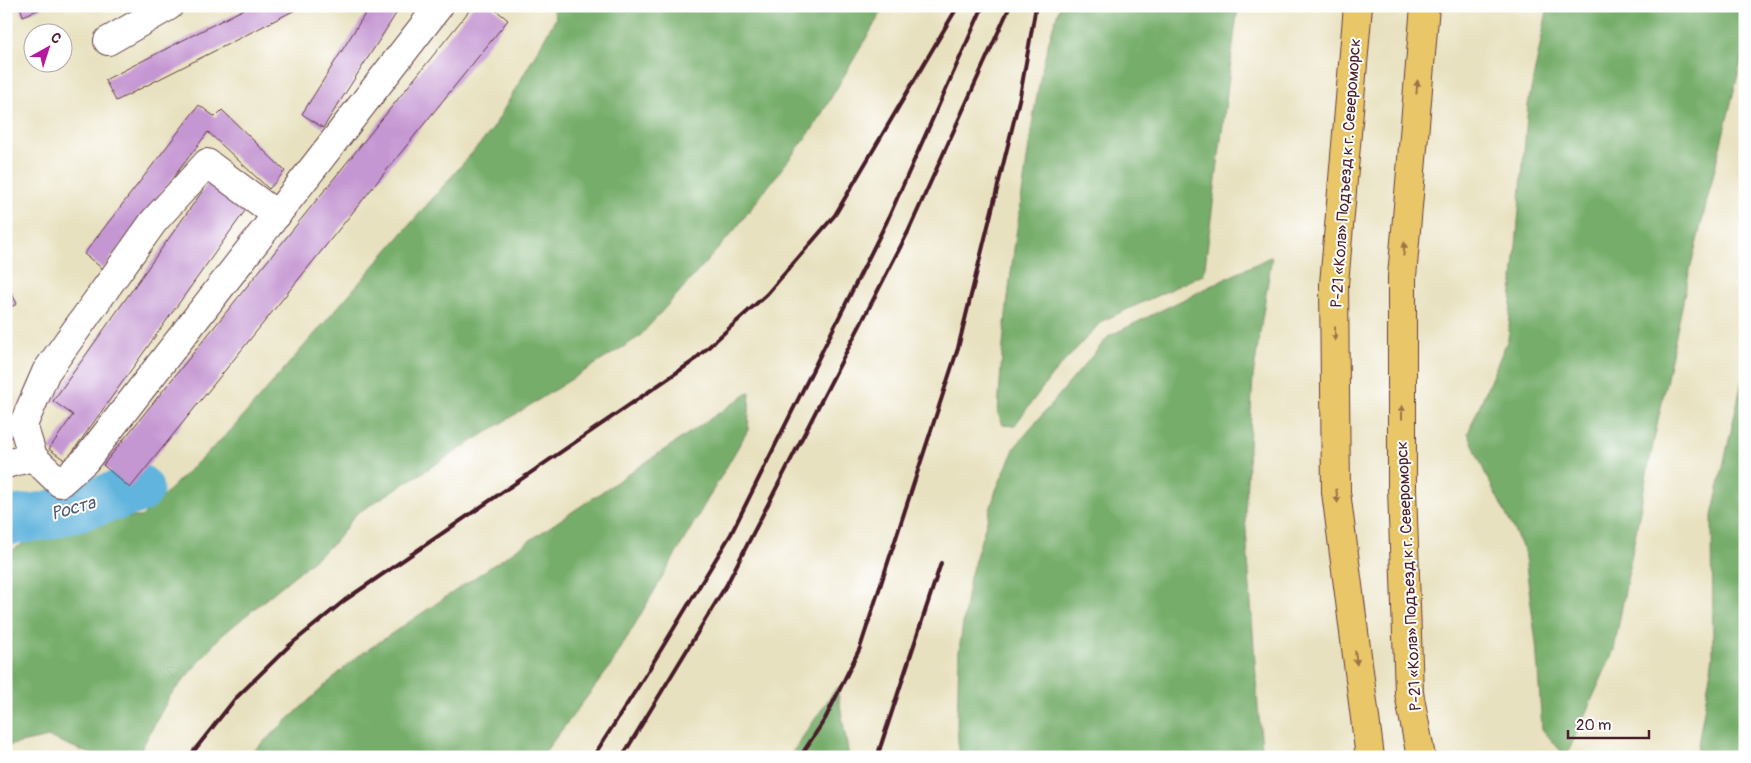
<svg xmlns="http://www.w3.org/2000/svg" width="1751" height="763" font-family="Pangolin,sans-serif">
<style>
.forest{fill:#76ad6b;stroke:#60664b}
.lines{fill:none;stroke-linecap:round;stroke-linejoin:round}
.river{stroke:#61b4dd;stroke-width:49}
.building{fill:#c496d2}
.minor-casing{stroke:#623c41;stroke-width:30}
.major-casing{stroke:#623c41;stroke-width:30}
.minor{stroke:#fff;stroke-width:28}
.major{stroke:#e9c769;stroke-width:28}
.rail{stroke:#4a1f2b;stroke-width:4}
.oneway{fill:#9a734a}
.labels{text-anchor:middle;stroke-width:4;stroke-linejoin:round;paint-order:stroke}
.street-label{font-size:16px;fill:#4a1f2b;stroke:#fff}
.water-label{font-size:18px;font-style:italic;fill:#535b72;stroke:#fff}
</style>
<rect width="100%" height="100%" fill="#fff"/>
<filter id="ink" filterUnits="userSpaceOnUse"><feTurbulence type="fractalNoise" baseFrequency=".02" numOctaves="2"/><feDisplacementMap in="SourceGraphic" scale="10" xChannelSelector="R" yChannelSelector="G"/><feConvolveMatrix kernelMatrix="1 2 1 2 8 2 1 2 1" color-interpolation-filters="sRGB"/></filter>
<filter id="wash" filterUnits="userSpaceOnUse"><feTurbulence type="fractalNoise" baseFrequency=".0096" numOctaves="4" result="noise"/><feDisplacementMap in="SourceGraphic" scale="20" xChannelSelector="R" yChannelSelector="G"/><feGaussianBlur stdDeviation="1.12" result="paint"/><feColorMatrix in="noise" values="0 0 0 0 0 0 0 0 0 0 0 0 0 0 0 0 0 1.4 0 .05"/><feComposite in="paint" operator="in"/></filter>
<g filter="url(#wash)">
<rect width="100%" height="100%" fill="#e8e1bf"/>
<!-- forest -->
<g class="forest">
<polygon points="552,6 885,6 814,127 733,232 639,337 356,514 335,542 220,637 170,696 137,757 98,757 49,737 6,746 6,554 68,517 141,517 232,429 492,130 556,18"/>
<path d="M1060,6H1238L1204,274L1102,321L1052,375L1014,426L1003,425L998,414C1002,336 1012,258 1024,181C1032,123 1040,61 1060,6Z"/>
<polygon points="1548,6 1745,6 1745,46 1688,278 1646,478 1614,650 1566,757 1542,729 1536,643 1524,550 1485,473 1468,433 1508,339 1528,105"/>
<polygon points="1272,256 1253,377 1245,514 1258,707 1263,757 959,757 957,725 959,650 970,577 996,490 1015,447 1109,336"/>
<polygon points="1745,368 1745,757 1696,757 1713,656 1712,516"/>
<polygon points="750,392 748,430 610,667 541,757 247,757 354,659"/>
<polygon points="837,687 849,757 789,757"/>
</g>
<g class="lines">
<!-- river -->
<polyline class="river" points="6,521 45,516 139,489"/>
</g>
<g id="blocks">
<!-- building -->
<g class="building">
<polygon points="20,6 47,6 23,16"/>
<polygon points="250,6 303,6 116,101 105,80"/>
<polygon points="370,6 401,6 323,128 302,114"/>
<polygon points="473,6 491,6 508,20 130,488 103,465"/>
<polygon points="199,105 215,117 222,110 285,171 269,189 208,132 103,269 84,254"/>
<polygon points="209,182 247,208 66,461 49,449 73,415 53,401"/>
<polygon points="6,282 17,304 6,309"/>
</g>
</g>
</g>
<g filter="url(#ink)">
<use href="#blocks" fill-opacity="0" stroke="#623c41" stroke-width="1"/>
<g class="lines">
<!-- minor casing -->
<g class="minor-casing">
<g id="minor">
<polyline points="108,41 169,6"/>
<polyline points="33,457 23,425 46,372 154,221 207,163 277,215"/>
<polyline points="6,464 33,457 60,483 85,461 439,6"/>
</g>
</g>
<!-- major casing -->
<g class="major-casing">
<g id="major">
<polyline points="1358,6 1334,284 1336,492 1370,757"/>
<polyline points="1421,757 1409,693 1402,489 1402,277 1425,6"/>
</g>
</g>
<!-- minor -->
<use href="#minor" class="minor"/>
<!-- major -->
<use href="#major" class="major"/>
<!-- rail -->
<g class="rail">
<polyline points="189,757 235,699 290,645 345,600 692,362 767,294 835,215 958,6"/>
<polyline points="593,757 645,676 731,534 887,221 983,6"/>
<polyline points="622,757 727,584 908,232 1010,6"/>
<polyline points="800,757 825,719 860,648 958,348 1020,96 1036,6"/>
<polyline points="877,757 941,563"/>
</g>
</g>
<!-- one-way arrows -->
<defs><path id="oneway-solid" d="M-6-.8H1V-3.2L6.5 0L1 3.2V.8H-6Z" transform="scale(1.25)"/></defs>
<g class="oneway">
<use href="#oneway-solid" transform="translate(1417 87) rotate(-85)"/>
<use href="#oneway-solid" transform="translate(1404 249) rotate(-85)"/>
<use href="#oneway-solid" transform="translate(1335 334) rotate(90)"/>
<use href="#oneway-solid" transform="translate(1402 412) rotate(-90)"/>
<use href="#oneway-solid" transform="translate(1337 496) rotate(84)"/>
<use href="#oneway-solid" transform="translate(1356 658) rotate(83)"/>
</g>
</g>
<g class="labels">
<!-- street labels -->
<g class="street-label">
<text transform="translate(1345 173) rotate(-86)" y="6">Р-21 «Кола» Подъезд к г. Североморск</text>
<text transform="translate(1408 576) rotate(-93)" y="6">Р-21 «Кола» Подъезд к г. Североморск</text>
</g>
<!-- water labels -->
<g class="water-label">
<text transform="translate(73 508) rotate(-16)" y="6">Роста</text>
</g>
</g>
<!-- margin -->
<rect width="1751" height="763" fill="none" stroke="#fff" stroke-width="25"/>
<!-- north arrow -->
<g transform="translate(48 48) rotate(39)"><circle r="24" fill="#ffffff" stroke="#b7a5aa"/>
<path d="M0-4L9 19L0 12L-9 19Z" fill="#b5179e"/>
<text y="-8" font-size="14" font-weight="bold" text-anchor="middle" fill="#4a1f2b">С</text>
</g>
<!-- scale -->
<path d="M1568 730v8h81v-8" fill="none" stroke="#4a1f2b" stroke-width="2.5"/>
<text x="1576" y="730" font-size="15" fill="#4a1f2b" stroke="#ffffff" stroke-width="4" paint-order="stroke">20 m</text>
</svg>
